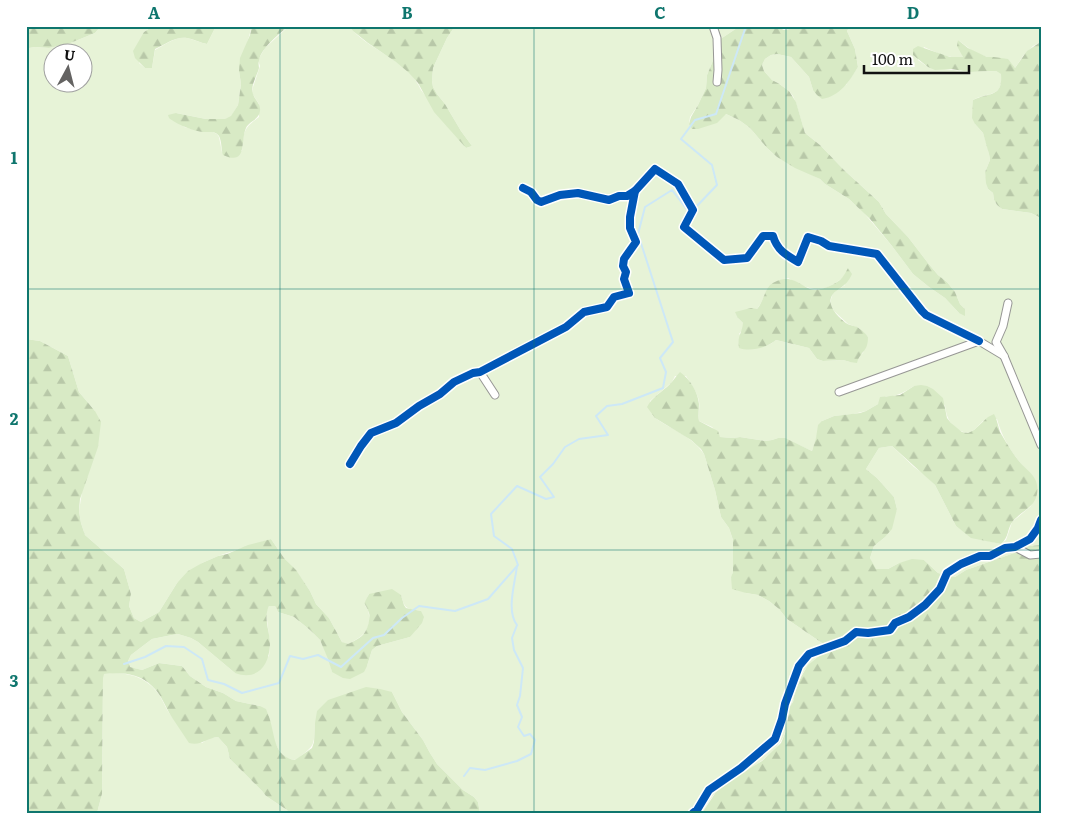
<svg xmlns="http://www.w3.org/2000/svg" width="1067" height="839" font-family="Literata,serif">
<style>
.grass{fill:#e7f3d7;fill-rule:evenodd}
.forest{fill:url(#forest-firs)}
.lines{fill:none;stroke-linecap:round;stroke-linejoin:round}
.stream{stroke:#cde8f7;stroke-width:2}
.minor-casing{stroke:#979795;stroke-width:9}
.minor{stroke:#fffffe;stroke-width:7}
.cycleway-casing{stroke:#fff;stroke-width:11}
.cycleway{stroke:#0057b8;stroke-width:8}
.grid{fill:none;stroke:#0f766e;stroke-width:1;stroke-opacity:0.55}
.neatline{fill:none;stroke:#0f766e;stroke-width:2}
.grid-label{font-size:16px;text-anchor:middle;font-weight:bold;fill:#0f766e}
</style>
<defs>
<pattern id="forest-firs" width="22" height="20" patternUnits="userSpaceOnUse" patternTransform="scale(1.25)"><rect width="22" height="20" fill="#d8eac5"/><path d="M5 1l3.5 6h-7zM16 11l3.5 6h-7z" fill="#b8c8a8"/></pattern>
</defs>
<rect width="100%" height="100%" fill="#fdfcf7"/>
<!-- grass -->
<g class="grass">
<path d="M101,26H153L144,32L139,63L145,68H152L155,50C164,45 176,36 187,38C193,39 200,43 207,44L216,26H252L239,71L241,84L238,105L231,117L226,119H206L176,113L184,127L204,132L211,131L217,134L219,137L222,152L242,151C244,131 243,129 259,117V104L252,93L253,87L260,66L258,60L265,48L289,26H349C368,51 408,59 421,90L466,148L472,146L461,131L445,104L437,94L433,87L432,81L433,68L447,38L455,26H740L713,44L714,57L712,63L707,75L706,88L698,105L690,117L689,124L726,114L739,120L750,128L767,148L777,157L820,179L825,184L849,199L864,213L892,246L913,274L929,287L945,298L959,313L965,309L960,304L955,292L947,282L938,275L928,263L908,237L886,214L879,202L844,170L820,145L805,133L796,103L793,96L789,91L778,83L772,80L764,71L762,65L765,59L771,55L777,54L791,57L809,77L813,90L846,85L858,67L855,49L847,31L850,26H1041V40L1039,43L1033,46L1023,56L1015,68L994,57H987L974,52L958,40L963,57C949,59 937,53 924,47L918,60L928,67L970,72L996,71L1002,74C1002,99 989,91 973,100L975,124L983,133L988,148L990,160L985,172L988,189L993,193L994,200L997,205L1002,209L1031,213L1041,218V545L1029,546L1017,552L966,570L955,577L938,573L924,560L899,563L888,569H875L870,558L874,546L884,538L897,509L894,497L877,478L866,469L879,448L892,446L914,467L925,475L935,485L956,526L971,537L1001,544L1006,540L1012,522L1031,506L1036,482C1031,472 1025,470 1019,461C1009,449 1001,434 997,419L983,421L974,430L968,433C953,431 946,419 945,405L914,386C904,392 898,397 886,396L878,404L866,411L853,414L834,416L822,421L812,451L790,441L778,438L772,440L765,441L740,437L733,438L720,437L712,427L699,421C698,415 700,408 699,401C697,392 691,384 686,376H675L672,382L650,401L655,418C671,429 693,437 704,454L715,490L721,517L729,528L733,540V572L731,578L746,593L758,595L769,601L779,609L787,619L822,643L825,651C812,661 802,670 797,686C796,691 795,697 793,701C792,705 790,707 789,712C787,721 787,733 781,741C766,764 738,773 718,791C711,796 707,806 702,813H480L478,802L474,797L463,790L437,764L430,753L423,740L402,712L392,692L315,723C314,747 315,745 296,760C291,759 288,759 284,756C274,747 265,719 260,706L236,701L223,693L206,687L190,676L182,666L159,663L142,670L129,667L128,661L131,655L152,639L172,635L178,634L191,638L198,642L235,673L269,656L270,644L266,612L269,606H275L278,612L294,617L310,630L320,640L329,659L332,672L367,666L372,650L377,646L410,637L421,611C406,608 405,610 401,595L369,594C361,610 368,603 369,615C371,632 360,638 347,645L342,642L329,618L316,604L310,591L296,571L284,558L271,539L218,556L202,563L177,583L159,612L141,622L134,618L129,606L131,594L124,569L85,535L81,523L79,511L95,411L79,392L68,356L40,341L26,339V51L29,48L35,47L49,48L68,44L95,33ZM52,52H82V82H52ZM788,278C809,289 819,296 841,279L845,285L833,293L831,299V305L834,311L848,324L859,328L868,337L863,353L850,362L843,360L823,361L817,359L809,348L776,340C760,353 753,344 739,334L743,329V323L738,318L757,309L761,303L769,286L781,280Z"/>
<path d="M113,673C132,673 149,679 160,696C164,703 167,711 172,717C180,727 192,735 202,743L210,738L218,737L227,747L230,759L262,791L266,796L287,810L289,813H97L102,794L103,678V674Z"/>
</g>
<!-- forest -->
<g class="forest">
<polygon points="26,26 101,26 95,33 68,44 49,48 35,47 29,48 26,51"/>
<path d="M153,26H216L207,44C200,43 194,39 187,38C176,36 164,45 155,49L152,68H145L135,58L133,51L144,32Z"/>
<path d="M252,26H289C280,33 260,49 259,61C258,63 259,66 259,68C257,76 250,86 253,94C255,100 261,104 260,111C259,120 249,121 246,128C240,142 248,166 223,155C221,149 222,142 219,136C216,131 210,132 205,132C195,132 176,124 169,118L168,115L176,113L206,119H225L231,116L238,105L241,84L239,71L240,58L250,35Z"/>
<polygon points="349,26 455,26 447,38 433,68 432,81 433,87 437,94 445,104 461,131 472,146 466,148 434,112 418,83 408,72 396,62 368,43 353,31"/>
<path d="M740,26H775L784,30L796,28L798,26H850L847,31L855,49L858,67C849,82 840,96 822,99L817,95L813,90L809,77L791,57L777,54L771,55L765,59L762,65L764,71L772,80L778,83L789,91L796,102L805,133L820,145L844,170L879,202L886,214L908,237L928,263L938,275L947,282L955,292L960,304L965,309V316L959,313L945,298L929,287L913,274L892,246L870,219L849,199L825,184L820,179L795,168L777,157L767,148L750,128L739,120L726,114L717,123L698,129H692L689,124L691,117L698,105L706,88L707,75L712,63L714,57L713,44Z"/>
<path d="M958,40L968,48L987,57H994L1008,59L1015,68L1027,51L1039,43L1041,40V218L1031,213L1002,209L997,205L994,200L993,193L988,189L986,183L985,172L990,160L989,154L983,133L975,124L972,118L973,100C989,92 1003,98 1001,74L996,71L970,72L951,69L935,70L928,67L913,55V49L918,46L950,57H963L957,46Z"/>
<path d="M848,268L852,274C849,281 845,285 839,289C838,290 834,292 833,294C825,304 838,317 846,323C850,326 856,325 860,329C863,331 866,334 868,337C868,353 860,351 857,363L850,362L843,360L823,361L817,359L809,348L776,340C767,348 750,352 739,348C737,335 742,334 743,323L738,318L735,312L751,308L757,309C763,302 765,290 770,285C774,282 783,278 788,279C796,280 803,286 810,289C819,292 835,285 842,278C844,275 846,272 848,268Z"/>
<path d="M26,339L40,341L68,356L79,392L95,411L101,422L98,447L80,499L79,511L81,523L85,535L124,569L131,594L129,606L134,618L141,622L159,612L177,583L188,571L202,563L218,556L227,554L248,545L271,539L284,558L296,570L310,591L316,604L329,618L342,642L348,644C360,638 366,636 369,621C369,618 370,616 369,613C365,601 362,607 369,594L392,589L401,595L404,605L406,608L421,611L424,617L422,623L410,637L377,646L372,650L367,666L364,672L350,679L343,678L332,672L328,659L320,640L310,630L294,617L278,612L275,606H269C263,618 270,631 270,645C269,666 257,681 235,673L198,642L191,638L178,634L172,635L152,639L131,655L128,661L130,667L142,670L159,663L182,666L190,676L206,687L223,693L236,701L260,706L266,709C267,712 269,716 270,720C275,736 274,757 295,760L312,748L314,742L315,723L317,711L328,700L366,687L380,689L392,692L402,712L423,740L430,753L437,764L463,790L474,797L478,802L480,813H289L287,810L266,796L262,791L230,759L227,747L218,737C206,738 202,746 189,743C183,734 177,725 171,716C165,706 161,694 152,686C140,673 120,672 104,674L103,678L102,794L97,813H26Z"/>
<path d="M680,372C690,379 698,392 699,404C699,410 698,416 699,421L718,431L720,437L733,438L740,437L765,441L772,440L778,438H785L812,451L816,438L818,425L822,421L834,416L860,413L866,411L878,404L880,397L900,395L914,386L921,385L927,386L933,389L943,398L947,418L951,423L962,432L968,433L974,430L988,417L994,414C997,419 998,426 1000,432C1004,439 1013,454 1019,461C1024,468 1032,472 1036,481C1038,487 1038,494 1035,500C1030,509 1020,513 1013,521C1007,528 1009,538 1001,544L971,538L956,526L935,485L892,446L879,448L866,469L877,478L894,497L897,509L892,529L884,538L874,546L870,558L876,569H888L899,563L912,559L924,560L938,573L955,577L966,570L1017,552L1029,546L1041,545V813H702L716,792L734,778L762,761L781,743L786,731L789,708L793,702L796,689L801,677L808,665L825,651L822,643L787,619L779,609L769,601L758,595L746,593L732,589L731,577L733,572V540L729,528L721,517L715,490L704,454L701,449L691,440L655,418L647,407C652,397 662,392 670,384C674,380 676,376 680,372Z"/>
</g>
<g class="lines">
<!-- stream -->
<g class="stream">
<polyline points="694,209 717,185 712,165 681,139 695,120 716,114 746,26"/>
<polyline points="124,664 145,657 166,646 184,647 202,659 208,680 224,684 242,693 279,683 290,656 303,659 318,655 341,667 373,638 384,635 402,618 419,606 455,611 488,599 518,565 512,549 494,536 491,514 517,486 546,499 554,497 540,477 553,464 565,447 579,439 608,435 596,416 607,406 622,404 663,388 666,372 660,358 673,342 638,234 645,207 672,190 689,212"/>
<path d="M464,776L470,768L485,770L517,761L531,754L535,740L530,734L524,736L518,727L522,717L517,705L520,696L523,668L514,650L512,638L517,625C506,611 515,583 517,566"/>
</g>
<!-- minor casing -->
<g class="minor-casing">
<g id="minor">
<polyline points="713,26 717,38 718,70 717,82"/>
<path d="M635,191L655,169L678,184L693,210L684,227L724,260L747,258L763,236H773C777,250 786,255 798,262L808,237L821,241L829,246L877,254L922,311L926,315L979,341"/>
<polyline points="1008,303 1003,326 996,342 1004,356 1041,445"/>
<polyline points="480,372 495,395"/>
<polyline points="839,392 979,341 1004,356"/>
<polyline points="350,464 361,446 371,433 396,423 419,406 440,394 454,382 473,373 480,372 566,327 584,312 607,307 614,297 629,293 624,279 626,272 623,266 624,259 636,242 630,228 630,217 635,191 627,196 619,196 609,200 578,193 560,195 541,202 537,200 531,192 523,188"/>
<polyline points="1015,547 1030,555 1041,554"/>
<polyline points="693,813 697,810 709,790 741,768 775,739 782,719 785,704 799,666 809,654 845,641 856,632 868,633 890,630 895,623 909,617 925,605 940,589 947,573 961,564 980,556 990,556 1005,548 1015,547 1030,539 1038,528 1041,520"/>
</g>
</g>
<!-- minor -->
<use href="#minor" class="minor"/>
<!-- cycleway casing -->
<g class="cycleway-casing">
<g id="cycleway">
<path d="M635,191L655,169L678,184L693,210L684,227L724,260L747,258L763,236H773C777,250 786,255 798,262L808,237L821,241L829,246L877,254L922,311L926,315L979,341"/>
<polyline points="350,464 361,446 371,433 396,423 419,406 440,394 454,382 473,373 480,372 566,327 584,312 607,307 614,297 629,293 624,279 626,272 623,266 624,259 636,242 630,228 630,217 635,191 627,196 619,196 609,200 578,193 560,195 541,202 537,200 531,192 523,188"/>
<polyline points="693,813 697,810 709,790 741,768 775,739 782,719 785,704 799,666 809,654 845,641 856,632 868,633 890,630 895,623 909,617 925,605 940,589 947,573 961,564 980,556 990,556 1005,548 1015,547 1030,539 1038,528 1041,520"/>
</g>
</g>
<!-- cycleway -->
<use href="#cycleway" class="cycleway"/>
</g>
<!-- grid -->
<path class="grid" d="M280,26V813M534,26V813M786,26V813M26,289H1041M26,550H1041"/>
<!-- border -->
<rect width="1067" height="839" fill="none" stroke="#ffffff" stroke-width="55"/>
<!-- north arrow -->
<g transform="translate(68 68) rotate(7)"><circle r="24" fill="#ffffff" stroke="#a0a0a0"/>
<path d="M0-4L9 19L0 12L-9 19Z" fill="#646362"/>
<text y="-8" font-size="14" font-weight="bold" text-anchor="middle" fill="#111111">U</text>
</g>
<!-- scale -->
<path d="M864 65v8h105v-8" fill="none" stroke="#111111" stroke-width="2.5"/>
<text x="872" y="65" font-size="15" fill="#111111" stroke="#ffffff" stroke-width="4" paint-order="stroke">100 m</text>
<rect x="28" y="28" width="1012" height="784" class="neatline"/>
<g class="grid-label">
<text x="154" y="19">A</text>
<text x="407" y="19">B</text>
<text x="660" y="19">C</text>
<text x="913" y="19">D</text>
<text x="14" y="164">1</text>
<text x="14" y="425">2</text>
<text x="14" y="687">3</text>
</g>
</svg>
